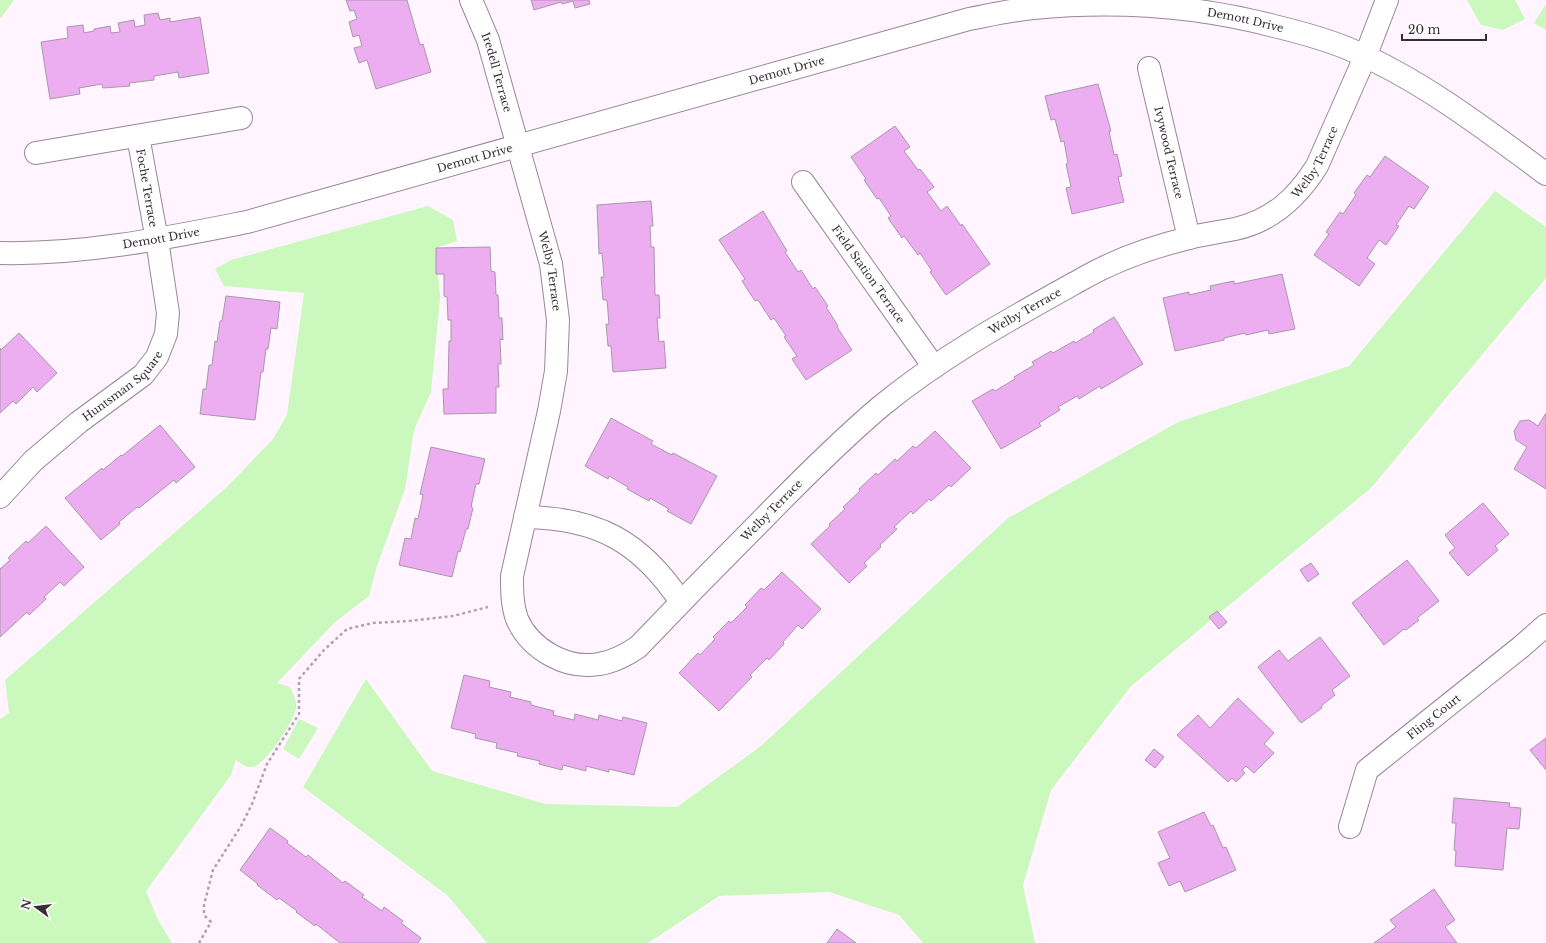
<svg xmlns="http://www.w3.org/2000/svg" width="1546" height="943" font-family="'Libre Baskerville',serif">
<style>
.green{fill:#cbf8bc}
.building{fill:#edadf1;stroke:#a898a9}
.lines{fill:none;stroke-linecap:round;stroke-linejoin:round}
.minor-casing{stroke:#978798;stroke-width:24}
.path{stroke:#ada3ad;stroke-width:2.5;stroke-dasharray:3 3;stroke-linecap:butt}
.minor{stroke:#fff;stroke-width:22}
.labels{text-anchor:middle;stroke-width:3;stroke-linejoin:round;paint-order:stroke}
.street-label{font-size:11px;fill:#342d34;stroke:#fff}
</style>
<rect width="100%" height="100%" fill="#fff4ff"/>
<!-- green -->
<g class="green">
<polygon points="0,0 14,0 0,19"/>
<polygon points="1467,0 1515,0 1525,19 1503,30 1481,25"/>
<polygon points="1546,4 1546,30 1534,23"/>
<polygon points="1495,191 1546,227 1546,278 1371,488 1131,686 1051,790 1023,885 1035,943 923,943 899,915 829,892 719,896 648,943 487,943 448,896 303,787 366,679 432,771 546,804 677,807 761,746 1008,518 1178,422 1349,366"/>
<path d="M428,206L453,220L457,241L436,248L440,298L431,392L414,430L405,489L377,566L369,596L335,622L277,683L290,687C293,694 297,700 296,708C295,720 265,765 253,767C245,768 242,764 236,760L231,775L146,891L158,920L172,943H0V719L9,713L5,680L227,487L273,439L287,415L304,293L224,286L215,269L231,260Z"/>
<polygon points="299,719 318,728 299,759 283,749"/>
</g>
<!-- building -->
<g class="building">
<polygon points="346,0 407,0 420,45 423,44 431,72 376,89 367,60 359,63 354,48 362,46 359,35 353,37 349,22 357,19 354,10 350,11"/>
<polygon points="531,0 589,0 590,4 575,8 573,1 562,4 561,2 534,10"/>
<polygon points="158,13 160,20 170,18 170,22 200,17 209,73 179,78 178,72 154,76 154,80 129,83 130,86 103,88 102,84 79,88 80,94 50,99 41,42 68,38 67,27 83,25 84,33 94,31 94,29 110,26 111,33 120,32 118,23 134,20 135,27 145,25 144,15"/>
<polygon points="1098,84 1111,131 1109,131 1114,155 1117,154 1122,176 1118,177 1124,202 1072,214 1066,188 1071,187 1066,164 1068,163 1064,141 1061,142 1055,119 1051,120 1045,96"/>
<polygon points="895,126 910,147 904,151 918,170 920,169 934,187 927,192 941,211 947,206 961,226 962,224 990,264 946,295 930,272 932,271 920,253 918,255 904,236 902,238 888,218 891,216 879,198 877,199 864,180 866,179 851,157"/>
<polygon points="1385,156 1429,187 1414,209 1409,206 1396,225 1399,226 1386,245 1379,240 1367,258 1375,264 1359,286 1314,255 1329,234 1326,232 1340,212 1343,214 1356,195 1354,193 1367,175 1370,177"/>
<polygon points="651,201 653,226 650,226 651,247 654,247 655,295 659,295 660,318 657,318 659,342 664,341 666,368 613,372 611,346 608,346 606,324 609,324 607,300 603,300 601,277 604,277 602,253 599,254 597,205"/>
<polygon points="763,211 787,251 785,252 798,272 801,270 813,289 815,287 828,306 826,307 838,326 837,327 852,350 806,380 792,359 797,356 784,337 786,336 774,318 771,320 758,300 755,301 742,281 745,279 719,240"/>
<polygon points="490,247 491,271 495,272 496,295 498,295 499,318 502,318 503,340 500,339 501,364 498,364 499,387 496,387 496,413 444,414 443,389 448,389 449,341 451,341 451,320 448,320 447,297 444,296 444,274 436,274 436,248"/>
<polygon points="1282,274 1295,329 1269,334 1268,330 1246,335 1245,333 1224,338 1224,340 1175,351 1163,298 1189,292 1189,295 1211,290 1210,286 1234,281 1234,284"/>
<polygon points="226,296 280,302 277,329 271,328 268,349 266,349 263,372 261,372 255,420 200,414 203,389 206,389 209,365 212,365 215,341 217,342 220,321 222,321"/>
<polygon points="1114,317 1143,364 1101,389 1100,386 1079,399 1077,396 1058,407 1060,410 1039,423 1041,426 1001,449 972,401 993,389 995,391 1015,379 1014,377 1034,365 1032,362 1051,351 1053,353 1074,341 1075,343 1094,332 1093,330"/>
<polygon points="19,333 57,373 37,392 33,387 16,404 13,401 0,413 0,348 1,350"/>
<polygon points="1546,413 1546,489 1514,469 1527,447 1516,440 1514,431 1520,421 1529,420 1538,426"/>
<polygon points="611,418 653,441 651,444 672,455 673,453 717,476 691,524 667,511 669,509 650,498 649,501 627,489 628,487 609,476 608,479 585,466"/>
<polygon points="160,425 195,467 176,483 174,480 139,508 137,507 119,522 120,524 101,540 65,498 102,468 103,470 121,455 122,456"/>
<polygon points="935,431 971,468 951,487 949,485 931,501 929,499 913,514 911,511 894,527 897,529 880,545 881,547 864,563 867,566 849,583 811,544 830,526 829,524 845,509 843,507 860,491 859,489 876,473 878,475 895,459 897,461 913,446 916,448"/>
<polygon points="431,447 485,459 479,484 476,484 471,507 473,508 468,529 466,529 460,552 458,551 452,577 399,565 405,538 411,539 415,518 418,519 423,495 420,494"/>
<polygon points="1483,503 1509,534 1495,546 1498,550 1468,576 1449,553 1455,548 1445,535"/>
<polygon points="46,526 84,567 64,586 60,582 44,597 46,599 29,615 27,612 0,637 0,569 10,560 8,558 26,541 28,543"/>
<polygon points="1407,560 1439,601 1417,618 1419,620 1406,630 1404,629 1384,645 1352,603"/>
<polygon points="1311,563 1319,574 1308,582 1300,570"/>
<polygon points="782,572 821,609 802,629 798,625 783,642 784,644 769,660 767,658 750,675 752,677 719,711 679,673 698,653 700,655 715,639 713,637 729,621 731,623 747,607 745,605 761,588 764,590"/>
<polygon points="1217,611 1227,622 1219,629 1209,617"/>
<polygon points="1320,637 1350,676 1332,690 1335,695 1321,706 1322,708 1301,723 1258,667 1279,650 1288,661"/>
<polygon points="464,675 490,681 489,687 511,692 510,697 531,702 531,705 554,711 553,715 574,720 575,714 598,720 599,715 622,721 623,717 647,723 634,775 609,769 609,772 586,766 586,771 563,765 562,770 539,764 540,761 517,756 518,753 496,748 497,743 475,738 476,734 451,728"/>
<polygon points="1238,698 1274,733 1264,744 1274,753 1254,773 1246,766 1242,770 1245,773 1236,782 1232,778 1228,782 1177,735 1198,715 1210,728"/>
<polygon points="1546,738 1546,770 1530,750"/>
<polygon points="1154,749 1164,757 1155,768 1145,760"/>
<polygon points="1454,798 1510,803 1509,807 1521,808 1519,829 1507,828 1503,870 1455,866 1456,851 1454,850 1456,823 1452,823"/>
<polygon points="1204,812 1211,826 1213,825 1223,848 1226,847 1236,870 1185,892 1180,881 1169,886 1158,863 1170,858 1158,832"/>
<polygon points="270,828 288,841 287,843 306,857 308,855 343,883 345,881 364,895 362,897 382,911 384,907 403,921 401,923 421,938 418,943 340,943 316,924 315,926 296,912 297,911 279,898 277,900 257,885 258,884 240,870"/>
<polygon points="1434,889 1455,920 1445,927 1457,943 1374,943 1396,927 1390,920"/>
<polygon points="837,929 856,943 827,943"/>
</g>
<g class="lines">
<!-- minor casing -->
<g class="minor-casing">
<g id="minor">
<path id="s1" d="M471,0L488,40L551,264L558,320L556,371L549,411L512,576C512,591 512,605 517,619C530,649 566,670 599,664C614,662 626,655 638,647C679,604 721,561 763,519C801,480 839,442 880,407C942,356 1012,318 1082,279C1115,260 1152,247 1189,238C1204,234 1220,232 1235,229C1272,221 1297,198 1317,166L1365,57L1387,0"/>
<path id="s2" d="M1149,68L1189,238"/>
<polyline points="36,153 241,118"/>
<path id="s3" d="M803,182L934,367"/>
<path id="s4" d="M0,253C84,255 166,238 247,222L969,19C990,15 1012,10 1033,8C1116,0 1194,5 1274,26C1299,32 1325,39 1349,49C1420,79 1484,128 1546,174"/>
<path id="s5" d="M0,497L33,461L79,422L143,375L157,357L166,334L168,313L157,240L138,136"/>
<path d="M525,517C598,518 641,542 681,602"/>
<path id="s6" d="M1350,827L1367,770L1521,647L1546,625"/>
</g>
</g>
<!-- path -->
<polyline class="path" points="199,943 211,922 204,915 204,905 213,870 241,826 252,804 267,764 299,714 299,679 324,650 347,629 373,623 409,621 453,616 488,607"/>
<!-- minor -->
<use href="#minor" class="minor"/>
</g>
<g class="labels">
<!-- street labels -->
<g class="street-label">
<text dy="4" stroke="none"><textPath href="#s4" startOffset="1278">Demott Drive</textPath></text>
<text dy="4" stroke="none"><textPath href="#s4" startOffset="810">Demott Drive</textPath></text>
<text dy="4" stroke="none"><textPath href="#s1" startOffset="77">Iredell Terrace</textPath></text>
<text dy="4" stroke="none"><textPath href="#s2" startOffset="87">Ivywood Terrace</textPath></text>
<text dy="4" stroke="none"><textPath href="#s4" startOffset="486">Demott Drive</textPath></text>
<text dy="4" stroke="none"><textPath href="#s1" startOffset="1631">Welby Terrace</textPath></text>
<text transform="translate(147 188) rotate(80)" y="4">Foche Terrace</text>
<text dy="4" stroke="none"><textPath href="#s4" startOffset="162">Demott Drive</textPath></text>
<text dy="4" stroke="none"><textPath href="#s1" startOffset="283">Welby Terrace</textPath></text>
<text dy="4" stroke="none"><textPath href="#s3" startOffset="113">Field Station Terrace</textPath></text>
<text dy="4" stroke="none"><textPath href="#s1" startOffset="1295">Welby Terrace</textPath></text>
<text dy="4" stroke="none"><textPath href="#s5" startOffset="166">Huntsman Square</textPath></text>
<text dy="4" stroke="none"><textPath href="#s1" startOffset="971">Welby Terrace</textPath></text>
<text dy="4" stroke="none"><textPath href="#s6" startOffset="145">Fling Court</textPath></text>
</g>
</g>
<!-- north arrow -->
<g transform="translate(36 907) rotate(285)" stroke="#ffffff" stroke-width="3" paint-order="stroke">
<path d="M0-3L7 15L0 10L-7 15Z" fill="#342d34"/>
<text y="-6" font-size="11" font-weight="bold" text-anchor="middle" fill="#342d34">N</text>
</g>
<!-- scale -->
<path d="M1402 34v6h84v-6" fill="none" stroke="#342d34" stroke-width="2"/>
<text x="1408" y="34" font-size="12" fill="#342d34" stroke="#ffffff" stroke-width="3" paint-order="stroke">20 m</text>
</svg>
